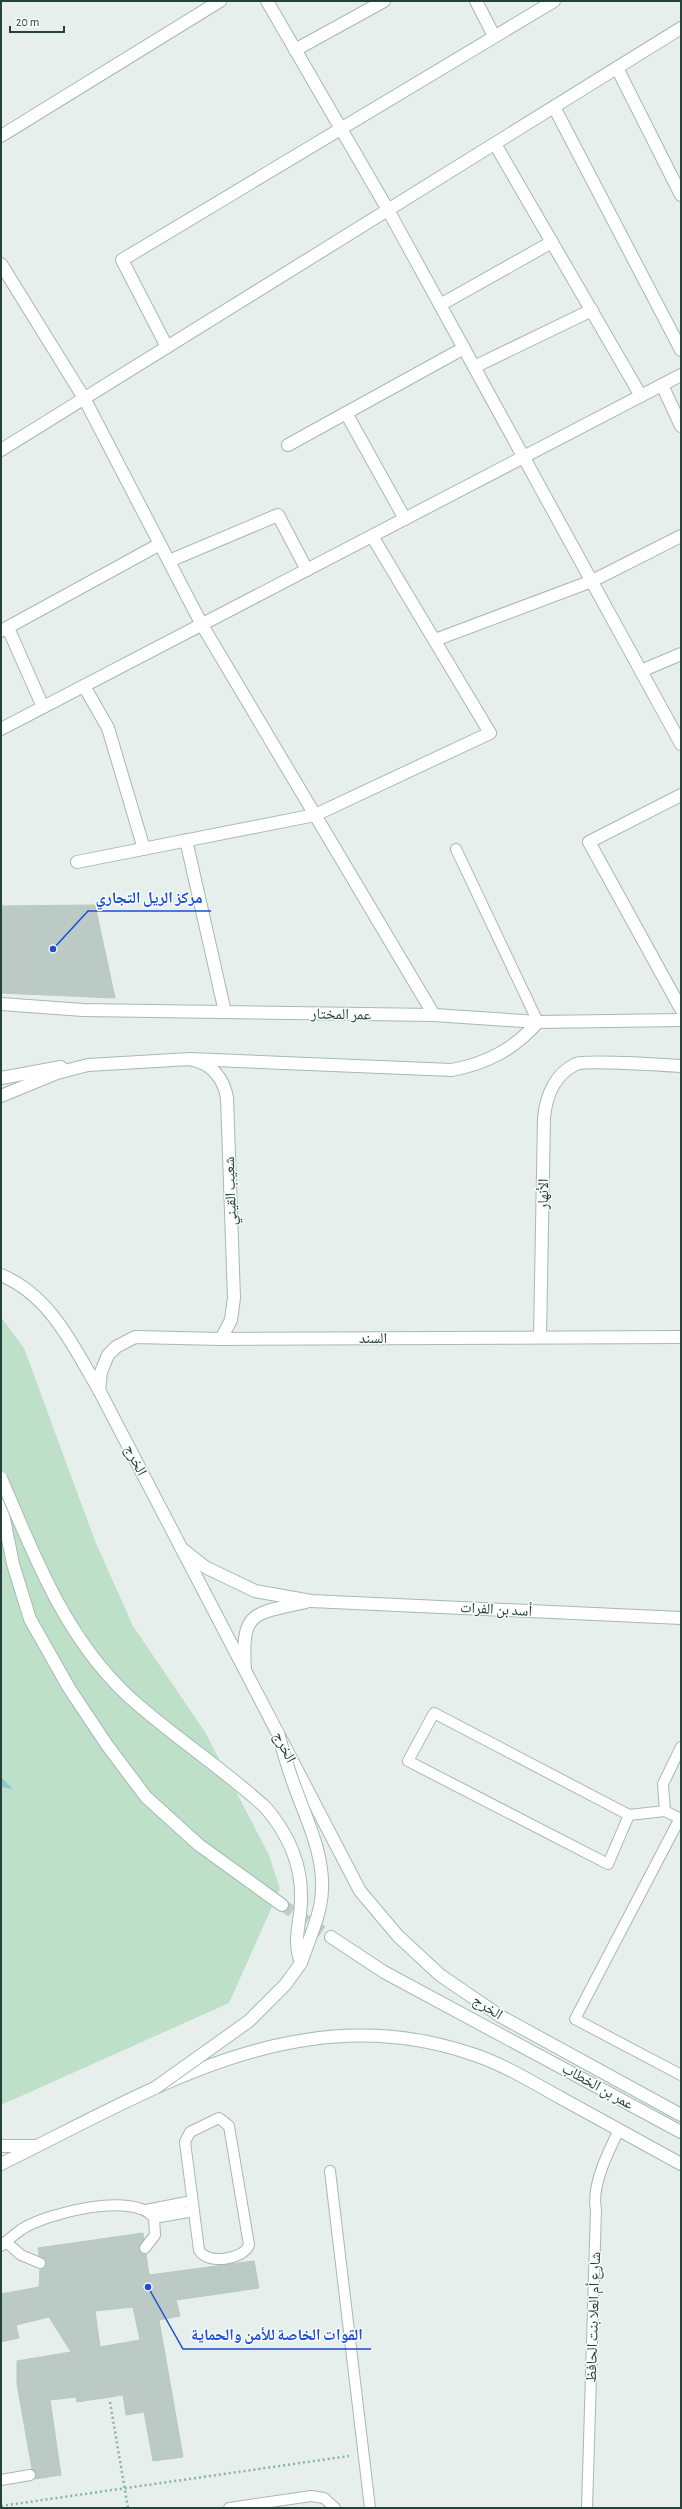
<svg xmlns="http://www.w3.org/2000/svg" width="682" height="2509" font-family="'Alegreya Sans','Noto Naskh Arabic',sans-serif">
<style>
.green{fill:#bfe0c8}
.water{fill:#8ec9d4}
.building{fill:#bbcac4;stroke:#b8c9c2;fill-rule:evenodd}
.lines{fill:none;stroke-linecap:round;stroke-linejoin:round}
.secondary-tunnel{stroke:#bfccc8;stroke-width:12;stroke-dasharray:12 6;stroke-linecap:butt}
.service-casing{stroke:#a8b8b2;stroke-width:12}
.minor-casing{stroke:#a8b8b2;stroke-width:14}
.tertiary-casing{stroke:#a8b8b2;stroke-width:14}
.secondary-casing{stroke:#a4bbb3;stroke-width:14}
.path{stroke:#86b3a5;stroke-width:2.5;stroke-dasharray:2 3;stroke-linecap:butt}
.service{stroke:#fff;stroke-width:10}
.minor{stroke:#fff;stroke-width:12}
.tertiary{stroke:#fff;stroke-width:12}
.secondary{stroke:#fff;stroke-width:12}
.secondary-bridge-casing{stroke:#a4bbb3;stroke-width:14;stroke-linecap:butt}
.secondary-bridge{stroke:#fff;stroke-width:12}
.labels{text-anchor:middle;stroke-width:3;stroke-linejoin:round;paint-order:stroke}
.street-label{font-size:15px;fill:#24423a;stroke:#f7fbf9}
.leader{fill:none;stroke:#1d4ed8;stroke-width:1.5}
.callout-dot{fill:#1d4ed8;stroke:#f7fbf9;stroke-width:1.5}
.callout-label{font-size:16px;text-anchor:middle;font-weight:bold;fill:#1d4ed8;stroke:#f7fbf9;stroke-width:3;stroke-linejoin:round;paint-order:stroke}
</style>
<rect width="100%" height="100%" fill="#e6efeb"/>
<!-- green -->
<polygon class="green" points="1,1317 24,1348 95,1541 133,1626 205,1732 269,1855 280,1889 229,2003 1,2105"/>
<!-- water -->
<polygon class="water" points="1,1777 13,1789 1,1787"/>
<!-- building -->
<g class="building">
<polygon points="95,905 115,998 1,993 1,906"/>
<path d="M143,2233L144,2239L139,2250L146,2254L149,2275L254,2261L259,2288L176,2300L180,2316L159,2320L183,2457L153,2461L144,2412L126,2415L123,2395L77,2402L76,2397L50,2400L61,2475L35,2479L36,2474L32,2469L17,2384V2361L71,2352L49,2317L16,2325L19,2338L1,2342V2294L39,2287L40,2269L44,2268L46,2263L39,2256L38,2248ZM133,2307L140,2340L100,2347L95,2311Z"/>
</g>
<g class="lines">
<!-- secondary-tunnel -->
<polyline class="secondary-tunnel" points="282,1905 331,1937"/>
<!-- service casing -->
<g class="service-casing">
<g id="service">
<polyline points="456,849 538,1022"/>
<polyline points="681,1747 663,1784 665,1811 681,1819"/>
<polyline points="629,1815 434,1713 408,1761 608,1864 629,1815 665,1811"/>
<polyline points="680,1818 575,2019 681,2075"/>
<path d="M219,2118L229,2126L249,2245C243,2260 207,2265 199,2250L185,2142L190,2132Z"/>
<polyline points="330,2171 370,2508"/>
<polyline points="146,2210 192,2201"/>
<polyline points="154,2218 194,2211"/>
<polyline points="6,2242 21,2255 40,2263"/>
<path d="M1,2246C8,2240 15,2234 22,2229C47,2213 134,2191 154,2218L155,2235L145,2248"/>
<polyline points="1,2480 30,2475"/>
<polyline points="229,2508 311,2496 324,2498 335,2508"/>
<path d="M587,2508L596,2209C591,2186 609,2150 619,2130"/>
</g>
</g>
<!-- minor casing -->
<g class="minor-casing">
<g id="minor">
<polyline points="267,1 388,210 681,744"/>
<polyline points="476,1 494,36"/>
<polyline points="295,50 384,1"/>
<polyline points="617,68 681,195"/>
<polyline points="554,107 681,350"/>
<polyline points="1,136 220,1"/>
<polyline points="495,144 641,396"/>
<polyline points="1,264 84,398 202,625 434,1015"/>
<polyline points="440,305 552,242"/>
<polyline points="167,347 122,260 554,1"/>
<polyline points="474,367 592,310"/>
<polyline points="662,385 681,426"/>
<polyline points="346,413 405,519"/>
<polyline points="288,445 464,348"/>
<polyline points="1,450 681,28"/>
<polyline points="169,561 278,515 307,570"/>
<polyline points="8,628 43,707"/>
<polyline points="1,631 160,544"/>
<polyline points="435,640 592,581 681,536"/>
<polyline points="641,671 681,654"/>
<polyline points="84,686 108,728 144,849"/>
<polyline points="1,729 681,375"/>
<polyline points="681,795 589,842 681,1009"/>
<polyline points="186,840 225,1012"/>
<polyline points="77,862 315,815 490,733 372,536"/>
<path d="M193,1060C212,1064 224,1079 227,1098L234,1298L231,1320L221,1339"/>
<polyline points="99,1390 101,1372 108,1355 116,1347 135,1337 221,1339 681,1337"/>
<polyline points="181,1548 205,1567 255,1591 311,1601 681,1618"/>
<path d="M245,1670C241,1610 253,1614 306,1602"/>
</g>
</g>
<!-- tertiary casing -->
<g class="tertiary-casing">
<g id="tertiary">
<polyline points="1,1004 83,1010 434,1015 538,1022 681,1020"/>
<polyline points="1,1078 61,1067"/>
<path d="M1,1096L57,1073L88,1065L190,1059L452,1070C488,1063 514,1049 538,1022"/>
<path d="M540,1337L544,1118C546,1096 555,1074 576,1064C585,1060 665,1065 681,1066"/>
</g>
</g>
<!-- secondary casing -->
<g class="secondary-casing">
<g id="secondary">
<path d="M1,1275C51,1296 73,1346 99,1390L360,1891L398,1936L440,1975L500,2016L681,2115"/>
<polyline points="1,1504 13,1564 30,1619 69,1688 107,1745 146,1797 199,1845 282,1905"/>
<polyline points="331,1937 384,1972 681,2132"/>
<polyline points="1,2146 36,2146"/>
<path d="M1,2164C152,2090 298,1995 472,2054C503,2064 532,2082 561,2098C601,2120 641,2142 681,2164"/>
</g>
</g>
<!-- path -->
<g class="path">
<polyline points="110,2402 128,2508"/>
<polyline points="1,2506 349,2456"/>
</g>
<!-- service -->
<use href="#service" class="service"/>
<!-- minor -->
<use href="#minor" class="minor"/>
<!-- tertiary -->
<use href="#tertiary" class="tertiary"/>
<!-- secondary -->
<use href="#secondary" class="secondary"/>
<!-- secondary-bridge casing -->
<g class="secondary-bridge-casing">
<g id="secondary-bridge">
<path d="M1,1478C34,1555 64,1635 126,1694C170,1735 222,1767 266,1808C288,1834 302,1865 301,1899C301,1924 292,1937 301,1963L285,1985L249,2021L155,2088"/>
<path d="M278,1733C282,1747 286,1762 291,1776C303,1813 324,1850 322,1890C321,1916 309,1938 301,1963"/>
</g>
</g>
<!-- secondary-bridge -->
<use href="#secondary-bridge" class="secondary-bridge"/>
</g>
<g class="labels">
<!-- street labels -->
<g class="street-label">
<text transform="translate(341 1014) rotate(1)" y="5">عمر المختار</text>
<text transform="translate(230 1191) rotate(-92)" y="5">شعيب القيني</text>
<text transform="translate(543 1194) rotate(-89)" y="5">الأنهار</text>
<text x="373" y="1343">السند</text>
<text transform="translate(136 1460) rotate(63)" y="5">الخرج</text>
<text transform="translate(496 1609) rotate(3)" y="5">أسد بن الفرات</text>
<text transform="translate(285 1747) rotate(63)" y="5">الخرج</text>
<text transform="translate(488 2007) rotate(33)" y="5">الخرج</text>
<text transform="translate(598 2086) rotate(29)" y="5">عمر بن الخطاب</text>
<text transform="translate(593 2317) rotate(-88)" y="5">شارع أم العلا بنت الحافظ</text>
</g>
</g>
<!-- callouts -->
<path class="leader" d="M53 949L88 911H211M148 2287L183 2349H371"/>
<g class="callout-dot">
<circle cx="53" cy="949" r="4"/>
<circle cx="148" cy="2287" r="4"/>
</g>
<g class="callout-label">
<text x="149" y="903">مركز الريل التجاري</text>
<text x="277" y="2340">القوات الخاصة للأمن والحماية</text>
</g>
<!-- border -->
<rect width="682" height="2509" fill="none" stroke="#24423a" stroke-width="4"/>
<!-- scale -->
<path d="M10 26v6h54v-6" fill="none" stroke="#24423a" stroke-width="2"/>
<text x="16" y="26" font-size="12" fill="#24423a" stroke="#f7fbf9" stroke-width="3" paint-order="stroke">20 m</text>
</svg>
